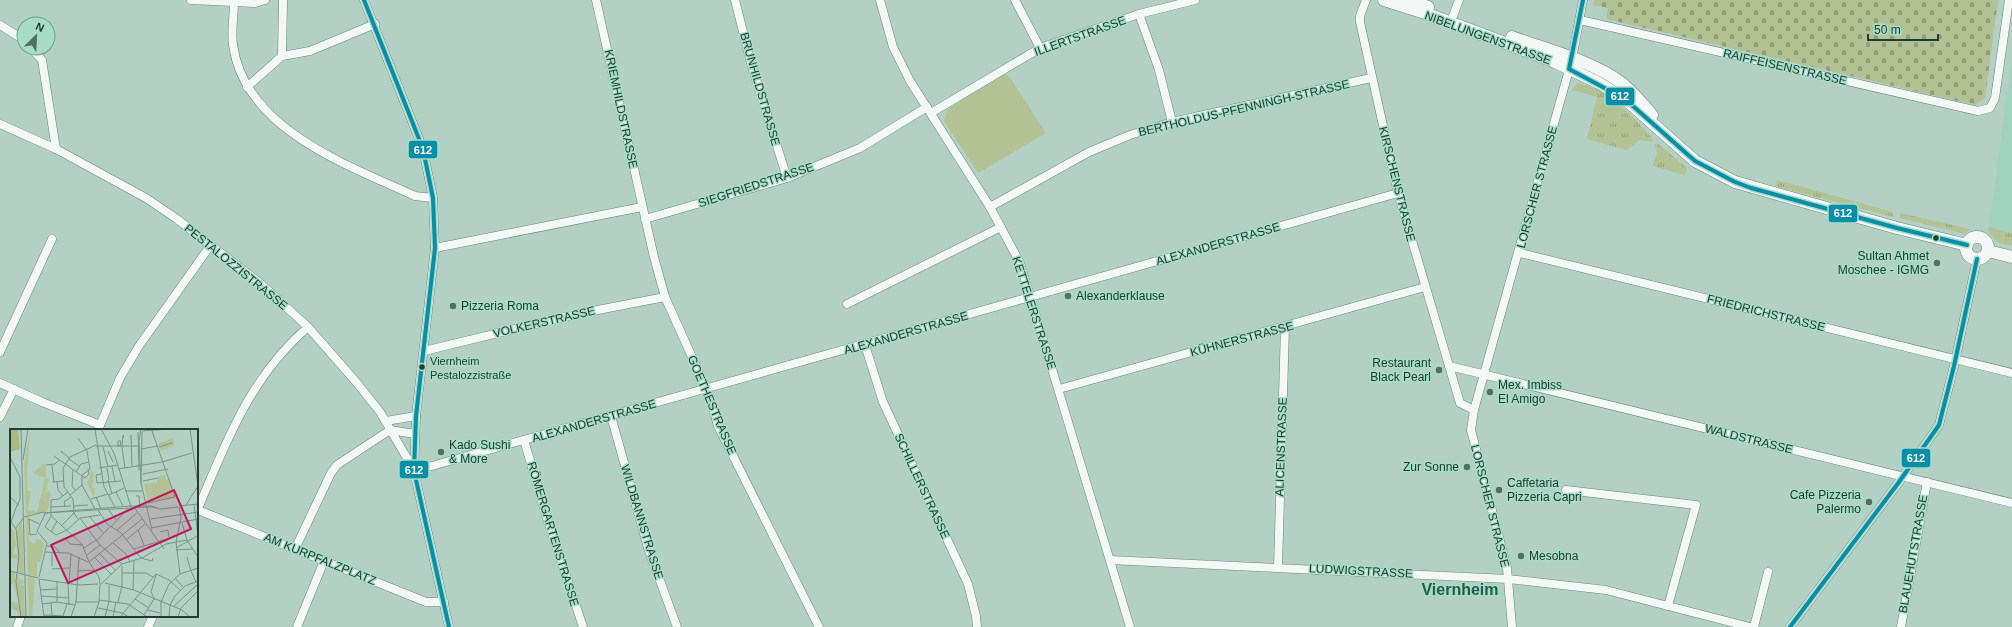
<svg xmlns="http://www.w3.org/2000/svg" width="2012" height="627" font-family="Helvetica,sans-serif">
<style>
.built{fill:#a0d2c0}
.grass{fill:url(#grass-tufts)}
.cemetery{fill:url(#cemetery-stones)}
.park{fill:#b3c294}
.lines{fill:none;stroke-linecap:round;stroke-linejoin:round}
.street-casing{stroke:#6e857c;stroke-width:9}
.secondary-casing{stroke:#6e857c;stroke-width:13}
.street{stroke:#f3f8f6;stroke-width:8}
.secondary{stroke:#f3f8f6;stroke-width:12}
.bus-1-casing{stroke:#a5ddc8;stroke-width:7}
.bus-1{stroke:#098ea7;stroke-width:4}
.bus-dot{fill:#243b33;stroke:#a5ddc8;stroke-width:1.5}
.poi-dot{fill:#566f66;stroke:#a5ddc8;stroke-width:1.5}
.labels{text-anchor:middle;stroke-width:3;stroke-linejoin:round;paint-order:stroke}
.bus-label{font-size:11px;fill:#243b33;stroke:#a5ddc8;text-anchor:start}
.street-label{font-size:12px;fill:#243b33;stroke:#a5ddc8}
.poi-label{font-size:12px;fill:#243b33;stroke:#a5ddc8;text-anchor:start}
.district-label{font-size:16px;font-weight:bold;fill:#255b4b;stroke:#a5ddc8}
.inset-road{fill:none;stroke:#79948a;stroke-width:1}
.view{fill:#c2185b;fill-opacity:0.15;stroke:#c2185b;stroke-width:2}
.inset-edge{fill:none;stroke:#243b33;stroke-width:2}
.line-badge{stroke:#a5ddc8;stroke-width:1.5}
.badge-label{font-size:11px;text-anchor:middle;font-weight:bold;fill:#fff}
</style>
<defs>
<pattern id="grass-tufts" width="24" height="20" patternUnits="userSpaceOnUse"><rect width="24" height="20" fill="#b3c294"/><path d="M3 7l-1-3M5 7V3M7 7l1-3M15 17l-1-3M17 17v-4M19 17l1-3" fill="none" stroke="#919f79"/></pattern>
<pattern id="cemetery-stones" width="16" height="16" patternUnits="userSpaceOnUse"><rect width="16" height="16" fill="#b3c294"/><path d="M2 7V4a2 2 0 0 1 4 0v3zM10 15v-3a2 2 0 0 1 4 0v3z" fill="#919f79"/></pattern>
</defs>
<rect width="100%" height="100%" fill="#b2d0c4"/>
<!-- built -->
<polygon class="built" points="2012,59 2012,233 1989,227"/>
<!-- grass -->
<g class="grass">
<path d="M1577,83C1610,89 1633,117 1654,140L1652,142L1640,140L1626,150L1587,139L1597,97L1572,90Z"/>
<polygon points="1657,143 1687,168 1685,175 1652,166 1657,154 1655,145"/>
<polygon points="1777,180 1893,212 1893,217 1775,186"/>
<polygon points="1900,213 1970,229 1965,234 1900,218"/>
<polygon points="1989,227 2012,233 2012,246 1997,242 1988,231"/>
</g>
<!-- cemetery -->
<polygon class="cemetery" points="1594,0 1998,0 1985,98 1975,105 1606,19 1608,8 1593,5"/>
<!-- park -->
<polygon class="park" points="1003,72 1011,79 1046,133 978,173 944,121 948,109"/>
<g class="lines">
<!-- street casing -->
<g class="street-casing">
<g id="street">
<polyline points="191,0 255,3 265,0"/>
<polyline points="364,0 423,149 433,198 435,248 416,416 414,471 449,627"/>
<polyline points="596,0 654,257 665,297 710,397 718,426 819,627"/>
<polyline points="735,0 751,63 787,178"/>
<polyline points="880,0 893,47 910,81 990,207 1020,263 1130,627"/>
<polyline points="1015,0 1040,48"/>
<polyline points="1366,0 1360,16 1360,22 1398,193 1460,403 1474,410"/>
<path d="M234,2C234,16 231,31 233,45C245,130 348,165 415,196L433,198"/>
<polyline points="1139,14 1159,70 1172,122"/>
<polyline points="1453,16 1459,0"/>
<polyline points="1580,20 1978,111 1990,108 1995,98 2009,0"/>
<polyline points="0,25 24,40"/>
<polyline points="31,48 42,60 56,149"/>
<polyline points="282,56 283,0"/>
<polyline points="247,87 282,56 310,51 375,24"/>
<polyline points="931,113 1040,48 1139,14 1195,0"/>
<polyline points="0,124 56,149 146,198 177,219 260,283 308,327 357,383 380,412 414,470"/>
<polyline points="990,207 1089,152 1130,135 1172,122 1371,78"/>
<polyline points="645,219 787,178 860,148 927,107"/>
<polyline points="435,248 642,207"/>
<polyline points="1520,253 2012,373"/>
<polyline points="847,304 1001,227"/>
<polyline points="865,345 883,402 968,584 976,616 977,627"/>
<polyline points="424,351 577,314 665,297"/>
<polyline points="0,352 52,239"/>
<polyline points="1449,366 2012,503"/>
<polyline points="0,383 42,402 100,425"/>
<polyline points="1059,389 1425,287"/>
<polyline points="611,416 648,548 677,627"/>
<polyline points="0,417 14,389"/>
<polyline points="386,421 416,416"/>
<polyline points="98,430 120,378 139,346 210,246"/>
<polyline points="390,430 415,434"/>
<polyline points="524,440 546,515 583,627"/>
<polyline points="414,471 1398,193"/>
<polyline points="1566,490 1696,505 1668,606"/>
<polyline points="198,510 426,602 444,602"/>
<path d="M197,511C226,442 250,377 308,327"/>
<polyline points="295,549 331,473 337,465 390,430"/>
<polyline points="1110,560 1508,579 1606,590 1750,627"/>
<polyline points="1278,567 1285,327"/>
<polyline points="17,627 21,616"/>
<polyline points="148,627 153,616"/>
<polyline points="297,627 324,561"/>
<polyline points="1512,627 1507,568 1471,430 1474,410 1572,59 1583,0"/>
<polyline points="1754,627 1768,572"/>
<polyline points="1790,627 1899,482 1939,425 1954,366 1977,259"/>
<polyline points="1901,627 1927,482"/>
</g>
</g>
<!-- secondary casing -->
<g class="secondary-casing">
<g id="secondary">
<polyline points="1384,0 1428,14 1553,61 1599,83 1625,99 1695,161 1735,182 1897,228 1967,245"/>
<polyline points="1408,0 1428,7"/>
<path d="M1512,37C1544,49 1592,61 1620,82C1632,91 1642,103 1652,115"/>
<circle cx="1977" cy="248" r="11"/>
<polyline points="1988,251 2012,257"/>
</g>
</g>
<!-- street -->
<use href="#street" class="street"/>
<!-- secondary -->
<use href="#secondary" class="secondary"/>
<!-- bus-1 casing -->
<g class="bus-1-casing">
<g id="bus-1">
<polyline points="364,0 423,149 433,198 435,248 416,416 414,471 449,627"/>
<polyline points="1583,0 1569,69 1625,99 1695,161 1735,182 1751,188 1897,228 1967,245"/>
<polyline points="1790,627 1899,482 1939,425 1954,366 1977,259"/>
</g>
</g>
<!-- bus-1 -->
<use href="#bus-1" class="bus-1"/>
</g>
<!-- markers -->
<g class="bus-dot">
<circle cx="1936" cy="238" r="3.5"/>
<circle cx="422" cy="367" r="3.5"/>
</g>
<g class="poi-dot">
<circle cx="1937" cy="263" r="4"/>
<circle cx="1068" cy="296" r="4"/>
<circle cx="453" cy="306" r="4"/>
<circle cx="1439" cy="370" r="4"/>
<circle cx="1490" cy="392" r="4"/>
<circle cx="441" cy="452" r="4"/>
<circle cx="1467" cy="467" r="4"/>
<circle cx="1499" cy="490" r="4"/>
<circle cx="1869" cy="502" r="4"/>
<circle cx="1521" cy="556" r="4"/>
</g>
<g class="labels">
<!-- bus labels -->
<g class="bus-label">
<text x="430" y="365">Viernheim<tspan x="430" dy="14">Pestalozzistraße</tspan></text>
</g>
<!-- street labels -->
<g class="street-label">
<text transform="translate(1080 36) rotate(-20)" y="4">ILLERTSTRASSE</text>
<text transform="translate(1488 38) rotate(20)" y="4">NIBELUNGENSTRASSE</text>
<text transform="translate(1785 67) rotate(13)" y="4">RAIFFEISENSTRASSE</text>
<text transform="translate(760 89) rotate(74)" y="4">BRUNHILDSTRASSE</text>
<text transform="translate(1244 108) rotate(-13)" y="4">BERTHOLDUS-PFENNINGH-STRASSE</text>
<text transform="translate(621 109) rotate(78)" y="4">KRIEMHILDSTRASSE</text>
<text transform="translate(1397 184) rotate(76)" y="4">KIRSCHENSTRASSE</text>
<text transform="translate(756 185) rotate(-18)" y="4">SIEGFRIEDSTRASSE</text>
<text transform="translate(1537 187) rotate(-75)" y="4">LORSCHER STRASSE</text>
<text transform="translate(1218 244) rotate(-16)" y="4">ALEXANDERSTRASSE</text>
<text transform="translate(236 267) rotate(39)" y="4">PESTALOZZISTRASSE</text>
<text transform="translate(1034 313) rotate(72)" y="4">KETTELERSTRASSE</text>
<text transform="translate(1766 313) rotate(14)" y="4">FRIEDRICHSTRASSE</text>
<text transform="translate(544 322) rotate(-13)" y="4">VOLKERSTRASSE</text>
<text transform="translate(906 333) rotate(-16)" y="4">ALEXANDERSTRASSE</text>
<text transform="translate(1242 339) rotate(-15)" y="4">KÜHNERSTRASSE</text>
<text transform="translate(712 405) rotate(67)" y="4">GOETHESTRASSE</text>
<text transform="translate(594 421) rotate(-16)" y="4">ALEXANDERSTRASSE</text>
<text transform="translate(1749 439) rotate(14)" y="4">WALDSTRASSE</text>
<text transform="translate(1281 447) rotate(-88)" y="4">ALICENSTRASSE</text>
<text transform="translate(922 486) rotate(65)" y="4">SCHILLERSTRASSE</text>
<text transform="translate(1490 506) rotate(76)" y="4">LORSCHER STRASSE</text>
<text transform="translate(642 522) rotate(73)" y="4">WILDBANNSTRASSE</text>
<text transform="translate(553 534) rotate(73)" y="4">RÖMERGARTENSTRASSE</text>
<text transform="translate(1913 554) rotate(-80)" y="4">BLAUEHUTSTRASSE</text>
<text transform="translate(320 559) rotate(22)" y="4">AM KURPFALZPLATZ</text>
<text transform="translate(1361 571) rotate(3)" y="4">LUDWIGSTRASSE</text>
</g>
<!-- poi labels -->
<g class="poi-label">
<text x="1929" y="260" text-anchor="end">Sultan Ahmet<tspan x="1929" dy="14">Moschee - IGMG</tspan></text>
<text x="1076" y="300">Alexanderklause</text>
<text x="461" y="310">Pizzeria Roma</text>
<text x="1431" y="367" text-anchor="end">Restaurant<tspan x="1431" dy="14">Black Pearl</tspan></text>
<text x="1498" y="389">Mex. Imbiss<tspan x="1498" dy="14">El Amigo</tspan></text>
<text x="449" y="449">Kado Sushi<tspan x="449" dy="14">&amp; More</tspan></text>
<text x="1459" y="471" text-anchor="end">Zur Sonne</text>
<text x="1507" y="487">Caffetaria<tspan x="1507" dy="14">Pizzeria Capri</tspan></text>
<text x="1861" y="499" text-anchor="end">Cafe Pizzeria<tspan x="1861" dy="14">Palermo</tspan></text>
<text x="1529" y="560">Mesobna</text>
</g>
<!-- district labels -->
<g class="district-label">
<text x="1460" y="595">Viernheim</text>
</g>
</g>
<!-- overview -->
<g transform="translate(10 429)">
<rect width="188" height="188" fill="#b2d0c4"/>
<path d="M20,1L17,48V61L21,63L18,81L27,83L35,49L39,50L35,66L38,61L41,66L37,83L16,86L14,36ZM163,9L165,16L151,22L148,15ZM19,86V111L24,115L27,110L31,111L34,116L30,133H27V147L18,146L16,88ZM12,90L14,145L8,143L6,104ZM0,142L5,144V151L7,146H13L7,148L13,151V155L9,156H14L15,188H9L8,183L1,179L0,172L9,175L3,153L0,159ZM18,147L25,150L22,188H19Z" fill="#b3c294"/>
<path d="M0,0H8L10,20L0,23Z" fill="#abb97f"/>
<path d="M155,46L156,51L160,50L165,68L138,73L134,55L147,53L148,48Z" fill="#b3c294"/>
<path d="M81,40L84,45L82,59H85L84,68L77,55Z" fill="#b3c294"/>
<path d="M33,35L36,36V49L23,44ZM0,98L4,102L6,116L3,124L8,127V131L2,129L0,132Z" fill="#b3c294"/>
<path class="inset-road" d="M11,0L16,188M85,0L94,58L105,78M91,0L104,24L121,78M131,0L129,12L131,54L142,101M132,2L159,0M128,3L129,41M121,6L122,37M68,9L77,22L80,40M86,17H129M93,18L98,38M108,18V12H111L110,18M112,18L115,39M112,18L113,6L114,9M149,18L162,14M131,20L148,17M98,22L103,33M52,24L51,22L59,29M44,27L75,49L79,45L78,40M0,28L10,48V70L7,77M59,30L69,37M13,31L18,0M36,36L45,35L49,31M42,36L44,53M102,37L105,52M89,39L108,36M97,39L99,51M80,40L72,46V56L85,80M108,40L152,33L182,24M63,41L62,57L65,61M66,43L71,35L79,33M91,45L86,46L87,54L111,52M133,45L158,40M98,51L102,65M133,52L148,49M42,53L54,52M47,53L48,61L53,67M131,54L132,3M115,62H133M58,63L49,70L41,71V87L72,115L79,133L89,148L90,155M106,63L113,77M60,66L72,56M99,66L114,59M126,67H129L130,78M0,68L9,76M86,68L91,80M81,70L98,65M138,74L165,68L142,2M184,75L188,107M176,76L188,57L180,0M64,77L78,76M169,77L188,75M41,78L61,77M55,78L54,73L61,68M124,78L154,120M169,78L171,89L166,113L170,145M147,79L141,77H120L34,84L137,78H144L146,79H147L148,80H152L168,78M98,80L106,91M88,81L97,95L111,104L131,129L142,132L143,129M41,87L35,98L46,106L57,101L70,89L90,86M80,88L94,105M70,89L90,116L112,135M68,90L64,84L63,70L54,58L53,39L60,28L86,16M141,90L188,83M172,94L177,111L188,128M52,96L64,84M101,98L118,79M141,99L188,90M6,100L1,93L7,76M107,101L127,84M128,101L134,116M41,103L47,92M150,103L158,101L159,108M27,105L20,106L19,90L29,95M56,110L60,115L73,116M116,111L135,95M86,112L101,97M44,114L63,106M103,114L116,125L120,133M37,117L45,118L49,123M74,119L86,111M166,119L187,107M124,120L167,107M166,121L182,120M35,123L58,124L78,133M42,124V137M90,125L106,142M77,126L90,116M177,128L181,142M85,129L102,146M79,133L132,90M42,140L59,139M0,142L28,149M67,142L85,141M181,142L186,153M112,144H136L143,148M146,145L159,151L170,161M29,148L37,114L27,102L35,85M165,149L173,158M29,150L69,156L88,155M29,150L34,188M95,154L124,161L172,181L180,188M58,155L59,176M59,155L61,125M90,156L112,135L132,129L156,115L177,111M30,161L47,160M123,161L124,131M31,167L59,169M125,170L139,179M89,171L118,175L137,188M145,171L141,163L146,146M47,173V153M66,173H89M108,173L112,157V137M41,174L42,186M33,175L47,173L65,176M163,178L188,155M88,179L112,184L119,188M138,181L150,184M34,186L53,187L57,175M134,186L144,170M11,188L6,152L9,127L6,99L14,88L34,83M61,188L66,173L69,128M84,188L89,173L90,156M95,188L99,172V156M103,188L106,173M110,188L146,145M151,188V173L159,155L170,145L188,139M159,188L160,176L165,167L175,157L188,152M168,188L171,179L188,162"/>
<path class="view" d="M164,61L181,100L58,154L41,116Z"/>
<rect width="188" height="188" class="inset-edge"/>
</g>
<g class="line-badge">
<rect x="1605" y="87" width="30" height="19" rx="4" fill="#098ea7"/>
<rect x="408" y="140" width="30" height="19" rx="4" fill="#098ea7"/>
<rect x="1828" y="204" width="30" height="19" rx="4" fill="#098ea7"/>
<rect x="1901" y="448" width="30" height="20" rx="4" fill="#098ea7"/>
<rect x="399" y="460" width="30" height="19" rx="4" fill="#098ea7"/>
</g>
<g class="badge-label">
<text x="1620" y="100">612</text>
<text x="423" y="154">612</text>
<text x="1843" y="217">612</text>
<text x="1916" y="462">612</text>
<text x="414" y="474">612</text>
</g>
<!-- north arrow -->
<g transform="translate(36 36) rotate(24)"><circle r="19" fill="#a5ddc8" stroke="#719c8c"/>
<path d="M0-3L7 15L0 10L-7 15Z" fill="#566f66"/>
<text y="-6" font-size="11" font-weight="bold" text-anchor="middle" fill="#243b33">N</text>
</g>
<!-- scale -->
<path d="M1868 34v6h70v-6" fill="none" stroke="#243b33" stroke-width="2"/>
<text x="1874" y="34" font-size="12" fill="#243b33" stroke="#a5ddc8" stroke-width="3" paint-order="stroke">50 m</text>
</svg>
